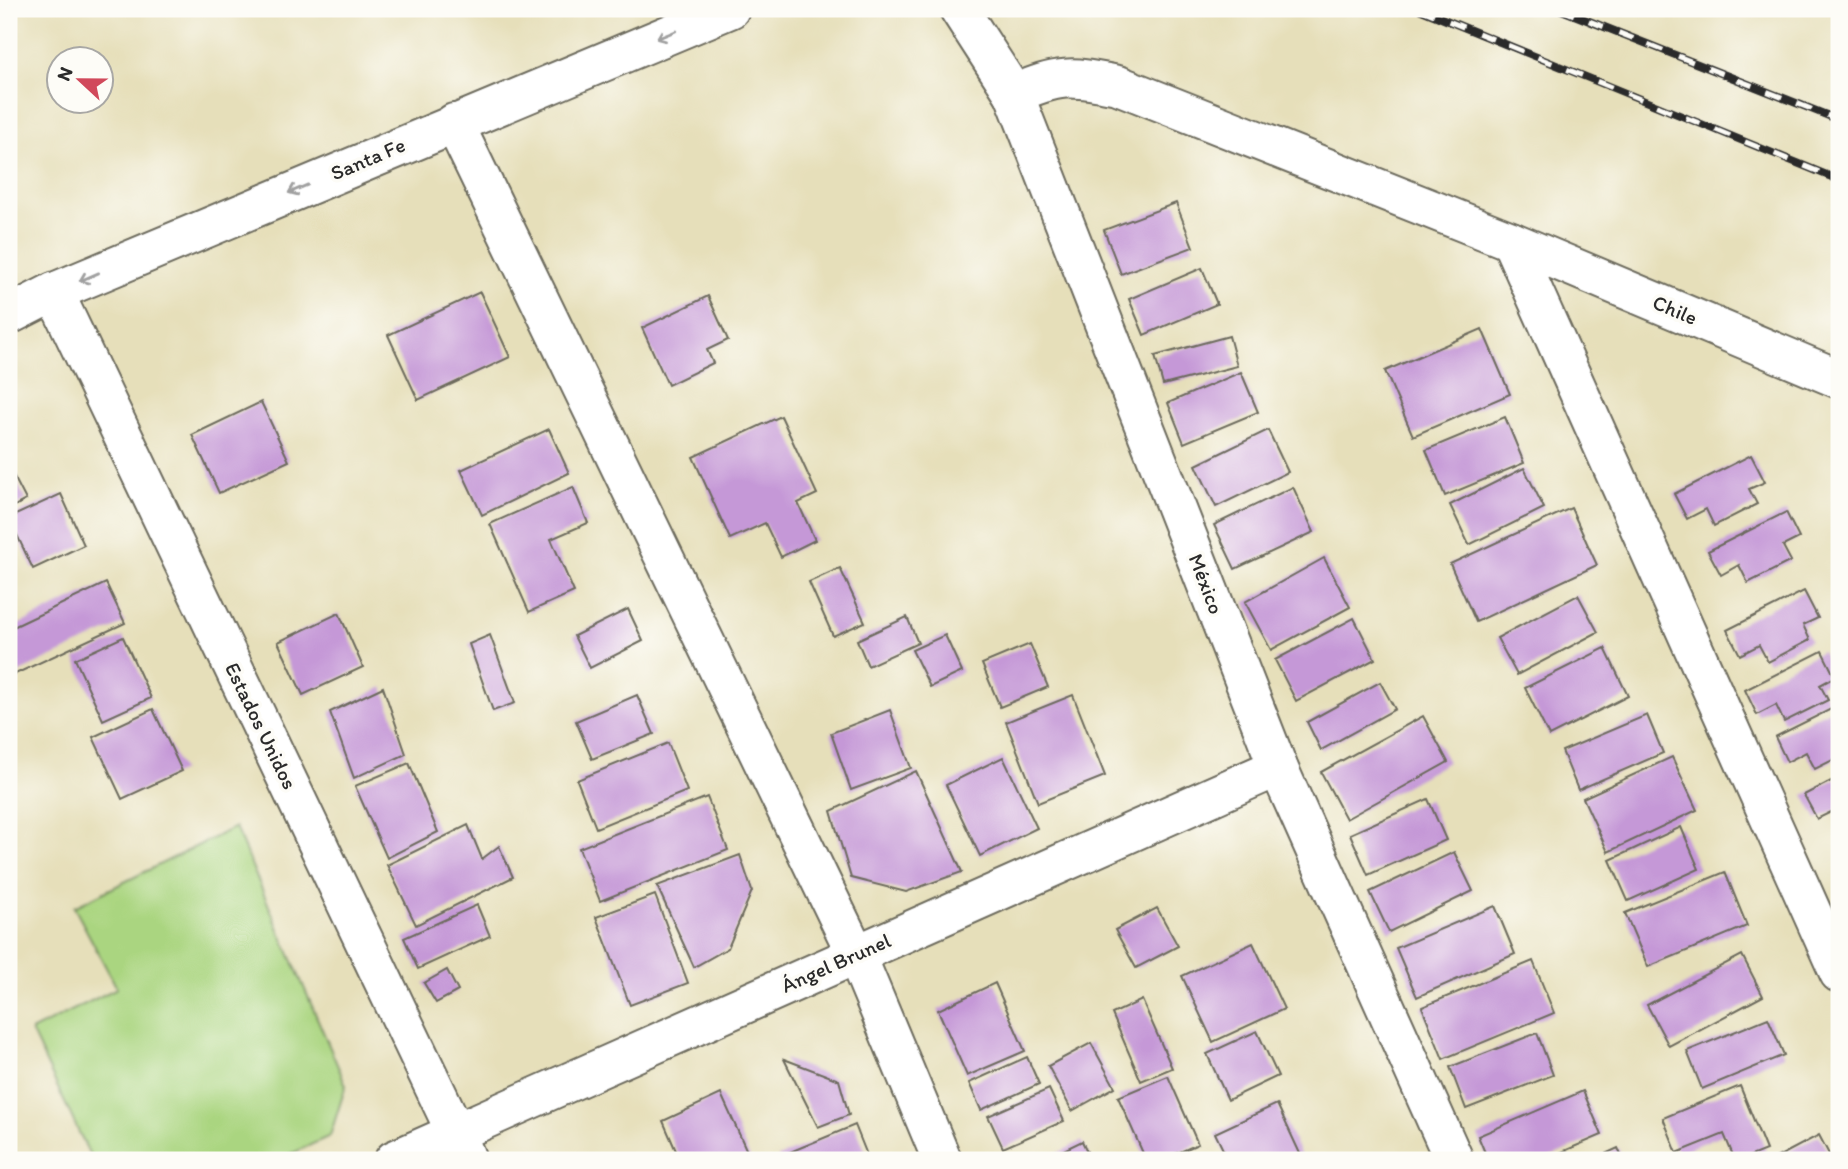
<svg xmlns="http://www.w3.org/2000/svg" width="1848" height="1169" font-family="Itim,sans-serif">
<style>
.green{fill:#aad580;stroke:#6a8056;stroke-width:2}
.building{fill:#c598d7}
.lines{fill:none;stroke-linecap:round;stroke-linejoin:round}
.street-casing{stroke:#6c6a5d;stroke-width:42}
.street{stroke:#fff;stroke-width:38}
.rail-casing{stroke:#2b2b2b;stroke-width:8}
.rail{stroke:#fdfcf7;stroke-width:5;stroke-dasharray:16;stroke-linecap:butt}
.oneway{stroke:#a0a0a0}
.labels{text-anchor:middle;stroke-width:7;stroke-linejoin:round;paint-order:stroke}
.street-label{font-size:21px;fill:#2b2b2b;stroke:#fdfcf7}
</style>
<rect width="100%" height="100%" fill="#fdfcf7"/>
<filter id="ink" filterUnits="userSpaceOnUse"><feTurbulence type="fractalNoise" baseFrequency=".0143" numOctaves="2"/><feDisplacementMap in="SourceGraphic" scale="14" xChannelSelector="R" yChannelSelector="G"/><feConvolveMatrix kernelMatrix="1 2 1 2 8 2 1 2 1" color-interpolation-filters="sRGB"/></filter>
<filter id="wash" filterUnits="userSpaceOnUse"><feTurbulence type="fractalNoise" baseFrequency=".00686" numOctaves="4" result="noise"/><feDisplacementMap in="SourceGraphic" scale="28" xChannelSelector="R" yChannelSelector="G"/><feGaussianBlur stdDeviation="1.57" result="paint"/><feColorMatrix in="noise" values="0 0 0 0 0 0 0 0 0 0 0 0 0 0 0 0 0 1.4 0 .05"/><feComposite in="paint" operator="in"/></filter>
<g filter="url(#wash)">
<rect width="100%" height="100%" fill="#e6dfba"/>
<!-- green -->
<polygon class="green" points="235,827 346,1085 330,1136 278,1160 92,1160 31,1031 117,988 74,907"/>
<g id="blocks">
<!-- building -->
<g class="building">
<polygon points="1176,203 1193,247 1121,274 1104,230"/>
<polygon points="1202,268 1217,304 1144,335 1129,299"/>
<polygon points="480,292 510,357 418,400 388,335"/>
<polygon points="708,296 728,340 707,350 713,363 668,385 642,328"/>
<polygon points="1482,329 1510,394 1413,436 1385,371"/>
<polygon points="1229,336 1237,366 1163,385 1155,356"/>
<polygon points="1241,372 1258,412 1184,443 1168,403"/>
<polygon points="261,402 289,461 219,493 192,435"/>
<polygon points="781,416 817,494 798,503 815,540 781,557 765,523 730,539 693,457"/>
<polygon points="1505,417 1524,463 1445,496 1426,450"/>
<polygon points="549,429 569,473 482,515 461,470"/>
<polygon points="1268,430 1288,472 1216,507 1196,465"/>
<polygon points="1751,455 1765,482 1749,489 1757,504 1714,526 1706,509 1687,519 1674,494"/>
<polygon points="9,467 26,500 9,509"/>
<polygon points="1524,468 1544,508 1469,545 1450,505"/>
<polygon points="573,487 588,523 551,539 574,592 529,612 490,524"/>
<polygon points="1293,487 1314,532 1235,569 1214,525"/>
<polygon points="61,494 84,545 33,569 9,518"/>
<polygon points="1571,508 1597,565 1476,622 1450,564"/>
<polygon points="1786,512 1799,538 1783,546 1791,561 1748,583 1739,565 1721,575 1708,551"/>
<polygon points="1324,558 1350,607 1271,650 1245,602"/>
<polygon points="840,568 865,622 833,636 809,582"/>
<polygon points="106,583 125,623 9,677 9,629"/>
<polygon points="1804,591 1818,618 1803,625 1810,640 1768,662 1759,645 1740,655 1727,630"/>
<polygon points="1578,595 1598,632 1517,675 1497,638"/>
<polygon points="628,609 643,641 590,668 574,636"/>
<polygon points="339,613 363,667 303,695 278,642"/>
<polygon points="907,617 918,643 868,666 857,640"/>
<polygon points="1354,618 1375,659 1296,701 1275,660"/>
<polygon points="490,635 515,703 493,711 469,644"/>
<polygon points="945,635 962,672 930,687 912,650"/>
<polygon points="123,637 151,698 103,720 75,659"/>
<polygon points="1030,644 1048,687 1000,707 982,664"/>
<polygon points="1605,648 1628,696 1549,736 1525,688"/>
<polygon points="1822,651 1835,677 1820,685 1828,700 1784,722 1776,705 1757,715 1745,690"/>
<polygon points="1380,682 1395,709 1321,750 1307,722"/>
<polygon points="383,687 406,754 354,778 330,712"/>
<polygon points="637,695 654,734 592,759 576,721"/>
<polygon points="1073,695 1105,776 1038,803 1006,722"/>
<polygon points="1839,705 1839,757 1815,769 1806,752 1787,762 1775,737"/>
<polygon points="153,709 182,771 122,799 93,737"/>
<polygon points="890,710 911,768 851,790 831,733"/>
<polygon points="1647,715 1663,753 1578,790 1562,751"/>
<polygon points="1423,716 1448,762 1346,819 1321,772"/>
<polygon points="668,743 687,791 596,828 577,780"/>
<polygon points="1003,757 1037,828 980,856 946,785"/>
<polygon points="1672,757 1697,810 1608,852 1583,798"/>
<polygon points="409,763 438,832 387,858 355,786"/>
<polygon points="916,771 962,872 906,892 851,878 831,811"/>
<polygon points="1839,777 1839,817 1835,810 1817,819 1804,795"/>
<polygon points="707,797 728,850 600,901 579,848"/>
<polygon points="1428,799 1446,840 1368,875 1350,834"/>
<polygon points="468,825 482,859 499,846 513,877 416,925 387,865"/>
<polygon points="1681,827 1699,869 1628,901 1610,860"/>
<polygon points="1454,852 1473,891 1389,932 1370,892"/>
<polygon points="740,855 752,891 728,948 694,967 657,886"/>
<polygon points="1725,872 1747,926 1648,967 1625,913"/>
<polygon points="655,895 688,983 630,1005 596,917"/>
<polygon points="477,905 490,936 418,969 404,938"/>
<polygon points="1495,906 1515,954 1417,997 1396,948"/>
<polygon points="1157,908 1178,946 1136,968 1115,930"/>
<polygon points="1253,943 1284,1009 1213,1042 1182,976"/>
<polygon points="1742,955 1763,996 1669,1046 1647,1005"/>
<polygon points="1533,961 1554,1013 1443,1059 1422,1007"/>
<polygon points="447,970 458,991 436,1003 424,983"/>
<polygon points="995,983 1025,1051 967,1076 938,1010"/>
<polygon points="1142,1000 1172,1068 1141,1081 1112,1014"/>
<polygon points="1768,1018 1784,1055 1702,1089 1687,1051"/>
<polygon points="1257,1031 1278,1076 1228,1100 1207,1054"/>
<polygon points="1537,1033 1553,1075 1466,1109 1450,1067"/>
<polygon points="1091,1043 1115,1087 1072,1111 1048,1066"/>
<polygon points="1027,1057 1039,1084 981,1110 969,1083"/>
<polygon points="784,1059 839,1080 849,1115 818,1127"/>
<polygon points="1168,1076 1198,1144 1162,1160 1146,1160 1118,1097"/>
<polygon points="1740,1086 1766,1150 1741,1160 1735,1160 1724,1134 1677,1153 1663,1118"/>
<polygon points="1049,1089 1064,1121 1003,1148 988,1116"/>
<polygon points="1583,1091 1602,1135 1543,1160 1488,1160 1478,1136"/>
<polygon points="721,1094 751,1160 680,1160 663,1121"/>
<polygon points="1277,1104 1303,1160 1228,1160 1215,1133"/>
<polygon points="855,1125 869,1160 780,1160 778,1157"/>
<polygon points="1819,1135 1832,1160 1772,1160"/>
<polygon points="1082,1141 1091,1160 1043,1160"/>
<polygon points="1618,1148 1623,1160 1592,1160"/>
</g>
</g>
</g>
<g filter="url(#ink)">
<use href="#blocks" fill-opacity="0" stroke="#6c6a5d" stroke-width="2"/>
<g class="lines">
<!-- street casing -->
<g class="street-casing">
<g id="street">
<polyline points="959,9 1014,94 1278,767 1454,1160"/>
<path d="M1014,94C1059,75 1070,75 1118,85L1511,241L1839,973"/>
<polyline points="454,123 856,954 942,1160"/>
<polyline points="1511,241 1839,379"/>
<polyline points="54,292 456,1133 467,1160"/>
<polyline points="9,315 54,292 730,9"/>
<polyline points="394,1160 1278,767"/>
</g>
</g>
<!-- street -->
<use href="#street" class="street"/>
<!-- rail casing -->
<g class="rail-casing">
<g id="rail">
<polyline points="1419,9 1839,180"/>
<polyline points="1559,9 1839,120"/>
</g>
</g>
<!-- rail -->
<use href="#rail" class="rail"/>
</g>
<!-- one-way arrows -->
<defs><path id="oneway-shaft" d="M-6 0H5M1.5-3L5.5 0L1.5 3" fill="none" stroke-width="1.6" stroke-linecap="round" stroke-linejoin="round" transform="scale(1.75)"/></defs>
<g class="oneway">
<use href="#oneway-shaft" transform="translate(666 35) rotate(158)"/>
<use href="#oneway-shaft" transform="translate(298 189) rotate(157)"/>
<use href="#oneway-shaft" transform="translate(89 277) rotate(157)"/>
</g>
</g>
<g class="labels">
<!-- street labels -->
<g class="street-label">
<text transform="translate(368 159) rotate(-23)" y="7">Santa Fe</text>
<text transform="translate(1675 310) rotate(23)" y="7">Chile</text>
<text transform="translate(1206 584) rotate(69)" y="7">México</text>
<text transform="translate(261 726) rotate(64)" y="7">Estados Unidos</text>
<text transform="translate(836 963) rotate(-24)" y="7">Ángel Brunel</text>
</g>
</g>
<!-- margin -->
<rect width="1848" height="1169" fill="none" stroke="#fdfcf7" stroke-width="35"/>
<!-- north arrow -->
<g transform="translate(80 80) rotate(292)"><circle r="33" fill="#fdfcf7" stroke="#a9a8a5" stroke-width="2"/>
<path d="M0-5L12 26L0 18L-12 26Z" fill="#d1495b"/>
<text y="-10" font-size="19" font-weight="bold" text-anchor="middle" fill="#2b2b2b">N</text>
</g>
</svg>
